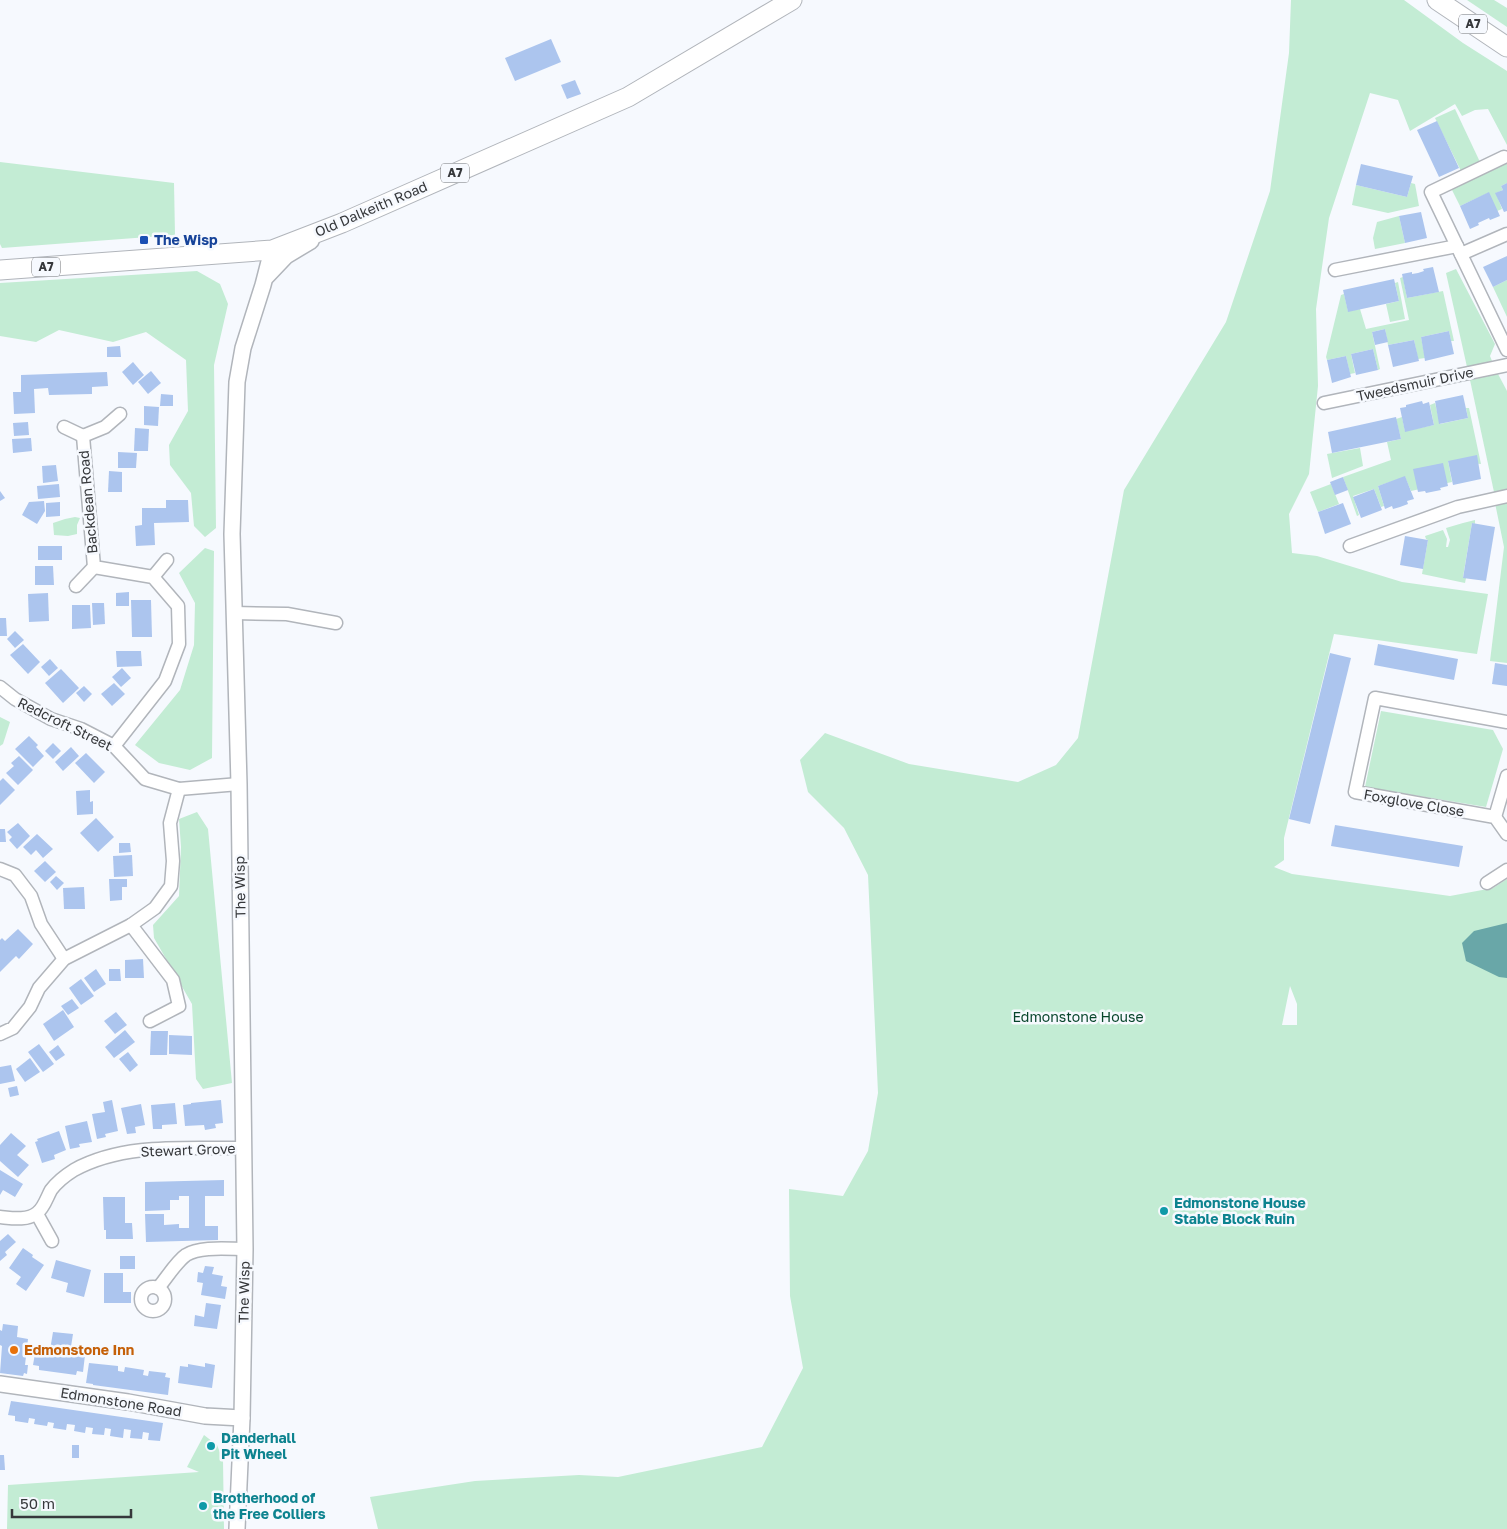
<svg xmlns="http://www.w3.org/2000/svg" width="1507" height="1529" font-family="'Golos Text',sans-serif">
<style>
.green{fill:#c3ecd4;fill-rule:evenodd}
.water{fill:#69a7a8}
.building{fill:#acc5ee}
.lines{fill:none;stroke-linecap:round;stroke-linejoin:round}
.minor-casing{stroke:#b1b5bb;stroke-width:15}
.tertiary-casing{stroke:#b1b5bb;stroke-width:18}
.primary-casing{stroke:#b1b5bb;stroke-width:21}
.minor{stroke:#fff;stroke-width:12}
.tertiary{stroke:#fff;stroke-width:15}
.primary{stroke:#fff;stroke-width:19}
.transit-dot{fill:#1a4fb4;stroke:#f6f9fe;stroke-width:2}
.culture-dot{fill:#0f9aa8;stroke:#f6f9fe;stroke-width:2}
.food-dot{fill:#e8710a;stroke:#f6f9fe;stroke-width:2}
.labels{text-anchor:middle;stroke-width:5;stroke-linejoin:round;paint-order:stroke}
.shield{fill:#f6f9fe;stroke:#707276;stroke-width:1}
.shield-label{font-size:12px;font-weight:bold;fill:#36383b}
.street-label{font-size:14px;fill:#36383b;stroke:#f6f9fe}
.transit-label{font-size:14px;font-weight:bold;fill:#164399;stroke:#f6f9fe;text-anchor:start}
.park-label{font-size:14px;fill:#07452b;stroke:#f6f9fe}
.culture-label{font-size:14px;font-weight:bold;fill:#0d838f;stroke:#f6f9fe;text-anchor:start}
.food-label{font-size:14px;font-weight:bold;fill:#c56008;stroke:#f6f9fe;text-anchor:start}
</style>
<rect width="100%" height="100%" fill="#f6f9fe"/>
<!-- green -->
<g class="green">
<path d="M1291,0H1404L1463,43L1507,71V145L1488,109L1475,110L1462,116L1455,104L1410,131L1398,100L1370,93L1329,218L1316,309L1318,386L1309,474L1289,514L1292,553L1317,556L1402,582L1488,594L1477,654L1334,634L1284,838V860L1274,867L1292,874L1450,896L1493,888L1507,879V1529H378L370,1497L475,1481L579,1475L618,1477L762,1447L803,1368L790,1296L789,1189L843,1196L868,1151L878,1093L868,875L844,828L808,792L800,760L825,733L909,764L1018,782L1056,765L1078,738L1124,490L1226,322L1270,191L1289,53ZM1290,986L1297,1004V1025H1282Z"/>
<polygon points="1467,0 1494,0 1507,8 1507,27"/>
<polygon points="1455,109 1480,162 1461,171 1435,118"/>
<polygon points="0,162 174,183 175,235 2,248 0,244"/>
<polygon points="1507,162 1507,183 1501,186 1503,190 1496,193 1502,209 1497,211 1488,193 1460,206 1451,188"/>
<polygon points="1411,183 1415,184 1419,206 1388,213 1352,205 1356,185 1407,197"/>
<polygon points="1399,216 1405,243 1375,249 1373,238 1377,222"/>
<polygon points="1456,269 1495,344 1490,356 1492,361 1467,367 1446,273"/>
<polygon points="197,271 220,284 228,304 214,365 216,528 205,537 194,526 191,493 170,465 169,445 188,411 186,360 146,332 113,342 59,330 36,342 0,336 0,283"/>
<polygon points="1403,277 1407,298 1443,291 1454,341 1451,341 1449,331 1421,337 1425,358 1418,359 1414,340 1388,345 1385,329 1372,332 1380,369 1378,370 1373,349 1351,354 1355,373 1350,374 1346,356 1327,360 1326,357 1341,295 1344,294 1348,311 1360,309 1366,329 1409,320 1400,278"/>
<polygon points="1507,280 1507,317 1493,287"/>
<polygon points="1398,282 1405,319 1390,322 1386,304 1399,301 1395,283"/>
<polygon points="1498,374 1507,391 1507,489 1494,492 1470,380"/>
<polygon points="1435,403 1440,424 1468,418 1466,408 1469,408 1481,464 1448,461 1452,482 1411,491 1405,477 1378,486 1384,506 1381,507 1374,489 1353,496 1359,515 1357,516 1343,477 1391,460 1387,442 1401,439 1396,419 1402,417 1405,431 1434,425 1430,405"/>
<polygon points="1360,448 1363,466 1332,478 1327,454"/>
<polygon points="1331,484 1339,504 1318,512 1310,492"/>
<polygon points="1507,501 1507,663 1490,661 1504,547 1495,503"/>
<polygon points="75,517 80,518 77,525 77,534 68,536 54,535 53,523 65,519"/>
<polygon points="1475,520 1475,524 1472,523 1463,577 1466,578 1465,583 1422,574 1428,540 1426,539 1425,536 1443,530 1447,539 1446,547 1448,547 1450,540 1446,528 1463,523"/>
<polygon points="205,548 214,551 212,758 190,770 159,763 135,745 180,690 194,645 195,603 179,573"/>
<polygon points="1381,711 1493,730 1503,749 1486,807 1365,787"/>
<polygon points="0,717 10,722 3,744 0,746"/>
<polygon points="197,812 208,829 232,1083 203,1089 196,1079 192,1004 154,938 153,925 179,896 181,847 179,819"/>
<polygon points="204,1435 217,1445 223,1460 224,1529 7,1529 8,1485 199,1472 187,1467"/>
</g>
<!-- water -->
<polygon class="water" points="1507,923 1507,978 1499,977 1466,961 1462,943 1474,931"/>
<!-- building -->
<g class="building">
<polygon points="551,39 561,62 515,81 505,58"/>
<polygon points="575,80 581,94 567,99 561,85"/>
<polygon points="1437,121 1459,168 1439,177 1417,130"/>
<polygon points="1361,164 1413,176 1407,197 1356,185"/>
<polygon points="1507,183 1507,211 1504,212 1495,193 1503,190 1501,186"/>
<polygon points="1489,192 1500,216 1490,220 1489,218 1478,223 1479,225 1470,229 1460,206"/>
<polygon points="1421,212 1427,238 1405,243 1399,216"/>
<polygon points="1507,256 1507,280 1493,287 1483,267"/>
<polygon points="1433,267 1439,292 1407,298 1402,274 1412,272 1412,274 1418,273 1424,271 1423,269"/>
<polygon points="1394,279 1399,301 1348,312 1343,290"/>
<polygon points="1385,329 1388,342 1375,345 1372,332"/>
<polygon points="1449,331 1454,354 1425,361 1421,337"/>
<polygon points="1414,340 1419,361 1393,367 1388,345"/>
<polygon points="120,346 121,357 107,357 107,347"/>
<polygon points="1373,349 1378,370 1356,375 1351,354"/>
<polygon points="1346,356 1351,377 1332,383 1327,360"/>
<polygon points="133,362 144,375 133,385 122,372"/>
<polygon points="151,371 161,383 148,394 138,382"/>
<polygon points="107,372 108,386 92,387 92,394 49,395 48,388 34,389 35,413 14,414 13,392 21,392 21,375"/>
<polygon points="161,394 173,395 173,406 160,406"/>
<polygon points="1463,395 1468,418 1439,424 1435,401"/>
<polygon points="1422,401 1423,404 1429,402 1434,425 1405,432 1400,408 1406,407 1406,405"/>
<polygon points="144,406 159,407 158,426 144,425"/>
<polygon points="1396,417 1401,439 1332,453 1328,432"/>
<polygon points="28,422 29,435 14,436 13,423"/>
<polygon points="135,428 149,429 148,451 134,451"/>
<polygon points="31,438 32,451 13,453 12,439"/>
<polygon points="118,452 137,453 136,468 118,468"/>
<polygon points="1477,455 1481,479 1453,485 1448,461"/>
<polygon points="1443,463 1448,486 1440,488 1441,490 1426,493 1425,491 1418,492 1413,469"/>
<polygon points="56,465 58,481 43,483 42,466"/>
<polygon points="109,471 122,472 122,492 108,492"/>
<polygon points="1405,476 1414,499 1407,501 1408,504 1400,507 1393,509 1392,506 1385,509 1378,486"/>
<polygon points="1343,477 1348,490 1335,495 1330,482"/>
<polygon points="59,484 60,497 38,499 37,486"/>
<polygon points="1374,489 1382,510 1361,518 1353,497"/>
<polygon points="0,491 5,498 0,501"/>
<polygon points="166,500 188,500 189,522 154,523 155,545 136,546 135,526 142,525 142,508 166,508"/>
<polygon points="44,501 45,511 37,524 22,515 29,502"/>
<polygon points="60,502 60,516 46,517 46,503"/>
<polygon points="1343,503 1351,524 1325,534 1318,512"/>
<polygon points="1472,523 1495,527 1486,581 1463,578"/>
<polygon points="1405,536 1428,540 1423,569 1400,565"/>
<rect x="38" y="546" width="24" height="14"/>
<polygon points="35,566 53,566 54,585 35,585"/>
<polygon points="129,592 129,606 116,606 116,593"/>
<polygon points="48,593 49,621 29,622 28,594"/>
<polygon points="131,600 151,600 152,637 132,637"/>
<polygon points="92,603 104,603 105,624 93,625"/>
<polygon points="72,605 90,605 91,628 72,629"/>
<polygon points="0,618 6,618 7,636 0,636"/>
<polygon points="15,631 24,640 15,648 7,639"/>
<polygon points="23,644 40,662 28,674 10,655"/>
<polygon points="1378,644 1458,659 1454,680 1374,665"/>
<polygon points="116,651 141,651 142,666 117,667"/>
<polygon points="1330,653 1351,658 1310,824 1289,819"/>
<polygon points="50,659 58,668 49,676 41,667"/>
<polygon points="1495,663 1507,665 1507,686 1492,684"/>
<polygon points="122,668 131,678 121,687 112,677"/>
<polygon points="61,669 79,688 63,703 45,683"/>
<polygon points="114,683 125,694 112,706 101,694"/>
<polygon points="84,686 92,694 84,702 76,693"/>
<polygon points="29,736 38,745 36,747 44,756 33,767 15,749"/>
<polygon points="53,743 61,751 53,759 45,751"/>
<polygon points="71,747 79,756 63,771 55,762"/>
<polygon points="86,753 105,772 94,783 75,763"/>
<polygon points="19,756 33,770 18,785 6,773 14,766 11,763"/>
<polygon points="3,778 15,790 0,805 0,781"/>
<polygon points="90,790 90,802 93,801 93,814 77,815 76,791"/>
<polygon points="96,818 114,837 98,852 80,833"/>
<polygon points="18,823 30,836 17,849 9,840 12,837 7,832"/>
<polygon points="1335,825 1463,846 1459,867 1331,846"/>
<polygon points="0,829 5,829 6,842 0,842"/>
<polygon points="37,834 53,849 43,858 36,850 31,855 23,847"/>
<polygon points="119,843 130,843 131,852 119,853"/>
<polygon points="132,855 133,876 114,877 113,856"/>
<polygon points="45,861 56,872 45,882 34,871"/>
<polygon points="56,876 64,883 57,890 50,882"/>
<polygon points="109,879 127,879 127,887 122,887 122,900 110,901"/>
<polygon points="84,887 85,909 64,909 63,888"/>
<polygon points="18,929 33,944 19,959 16,956 0,972 0,940 2,938 5,941"/>
<polygon points="143,959 144,978 125,978 125,960"/>
<polygon points="96,969 106,984 94,992 84,978"/>
<polygon points="109,969 120,969 121,981 109,981"/>
<polygon points="81,979 94,996 81,1005 69,988"/>
<polygon points="72,999 79,1008 68,1015 61,1006"/>
<polygon points="63,1010 74,1027 54,1041 43,1024"/>
<polygon points="116,1012 127,1025 115,1034 104,1021"/>
<polygon points="125,1030 135,1042 114,1058 105,1047"/>
<polygon points="151,1031 168,1031 167,1055 150,1055"/>
<polygon points="169,1035 192,1036 192,1055 169,1054"/>
<polygon points="39,1044 54,1064 43,1072 28,1052"/>
<polygon points="58,1045 65,1055 56,1061 49,1052"/>
<polygon points="128,1052 138,1065 130,1072 119,1059"/>
<polygon points="30,1058 40,1072 25,1082 16,1069"/>
<polygon points="11,1065 15,1081 0,1084 0,1067"/>
<polygon points="17,1086 19,1095 10,1097 8,1088"/>
<polygon points="112,1100 118,1131 105,1134 106,1137 97,1139 92,1114 105,1112 103,1102"/>
<polygon points="221,1100 223,1123 215,1124 216,1128 205,1130 204,1125 185,1126 183,1105 191,1104 191,1103"/>
<polygon points="175,1103 177,1124 162,1125 162,1129 153,1129 151,1105"/>
<polygon points="141,1104 145,1125 135,1127 136,1133 127,1134 121,1108"/>
<polygon points="87,1121 92,1142 79,1144 80,1147 70,1149 65,1126"/>
<polygon points="59,1131 66,1150 54,1155 55,1159 42,1163 35,1142 38,1141 37,1139"/>
<polygon points="11,1133 26,1146 17,1155 29,1165 18,1177 0,1161 0,1145"/>
<polygon points="0,1170 23,1184 15,1197 3,1190 0,1195"/>
<polygon points="224,1180 224,1196 205,1196 205,1226 218,1226 218,1240 146,1242 145,1214 164,1214 164,1225 179,1224 179,1228 189,1228 189,1196 179,1196 179,1200 170,1200 170,1210 145,1211 145,1182"/>
<polygon points="103,1197 125,1197 125,1223 132,1223 133,1239 106,1239 106,1230 104,1230"/>
<polygon points="8,1234 16,1242 5,1252 7,1255 0,1261 0,1241"/>
<polygon points="23,1248 33,1255 32,1257 44,1265 26,1291 16,1284 21,1277 9,1268"/>
<rect x="120" y="1256" width="15" height="13"/>
<polygon points="56,1260 91,1270 84,1297 66,1292 68,1283 51,1278"/>
<polygon points="205,1266 214,1267 212,1274 223,1276 221,1286 227,1287 225,1299 201,1295 203,1283 197,1282 198,1272 203,1273"/>
<polygon points="104,1273 123,1273 123,1292 131,1292 131,1303 104,1303"/>
<polygon points="206,1303 221,1305 217,1329 194,1326 195,1315 204,1317"/>
<polygon points="3,1324 18,1326 17,1337 28,1339 25,1365 28,1365 27,1374 24,1373 23,1376 0,1373 2,1346 0,1345 0,1330 2,1331"/>
<polygon points="53,1332 73,1334 70,1353 85,1355 83,1372 77,1371 76,1375 39,1370 39,1366 33,1365 36,1348 50,1350"/>
<polygon points="89,1363 118,1366 118,1371 124,1372 125,1367 144,1370 143,1375 148,1376 149,1371 166,1373 165,1377 170,1378 168,1395 93,1385 93,1384 86,1383"/>
<polygon points="205,1363 215,1365 212,1388 178,1383 180,1366 188,1367 188,1364 205,1367"/>
<polygon points="11,1401 163,1423 160,1441 148,1440 149,1433 143,1432 142,1439 130,1438 131,1430 124,1429 123,1438 110,1436 111,1429 105,1428 104,1435 92,1434 93,1428 86,1427 85,1433 74,1431 75,1425 67,1424 66,1430 53,1428 54,1423 48,1422 47,1426 34,1424 35,1419 29,1418 28,1423 15,1421 15,1416 8,1415"/>
<rect x="72" y="1445" width="7" height="13"/>
<polygon points="0,1455 4,1455 5,1470 0,1470"/>
</g>
<g class="lines">
<!-- minor casing -->
<g class="minor-casing">
<g id="minor">
<polyline points="1504,157 1431,192 1507,350"/>
<polyline points="1461,254 1507,234"/>
<polyline points="1335,270 1457,246"/>
<polyline points="1324,403 1507,365"/>
<polyline points="64,427 83,436"/>
<polyline points="1350,546 1458,507 1507,496"/>
<polyline points="153,577 167,560"/>
<polyline points="76,586 94,567"/>
<polyline points="234,613 287,614 336,623"/>
<polyline points="0,687 15,699 51,719 81,729 114,746 145,779 179,789 239,784"/>
<polyline points="1507,722 1375,698 1355,792 1495,817 1507,834"/>
<polyline points="114,746 165,681 179,644 178,606 153,577 94,567 83,436 105,427 120,414"/>
<polyline points="1495,817 1507,776"/>
<polyline points="0,869 15,875 31,896 41,924 64,959"/>
<polyline points="1487,883 1507,870"/>
<polyline points="131,925 173,980 179,1006 150,1021"/>
<polyline points="0,1034 13,1028 30,1007 39,988 64,959 131,925 155,908 171,886 173,861 170,823 179,789"/>
<polyline points="37,1214 52,1241"/>
<path d="M0,1217C11,1218 27,1221 37,1213C44,1208 47,1197 51,1190C57,1182 66,1175 74,1170C125,1142 188,1149 244,1148"/>
<circle cx="153" cy="1299" r="12"/>
<path d="M158,1288C166,1279 176,1262 186,1255C200,1246 228,1249 245,1249"/>
</g>
</g>
<!-- tertiary casing -->
<g class="tertiary-casing">
<g id="tertiary">
<polyline points="267,276 286,256 311,241"/>
<polyline points="0,1384 128,1402 205,1416 242,1418"/>
<polyline points="237,1529 242,1418 245,1249 239,784 232,534 237,382 243,348 263,285 272,250"/>
</g>
</g>
<!-- primary casing -->
<g class="primary-casing">
<g id="primary">
<polyline points="1437,0 1507,47"/>
<polyline points="0,270 272,250 342,223 628,97 792,0"/>
</g>
</g>
<!-- minor -->
<use href="#minor" class="minor"/>
<!-- tertiary -->
<use href="#tertiary" class="tertiary"/>
<!-- primary -->
<use href="#primary" class="primary"/>
</g>
<!-- markers -->
<rect class="transit-dot" x="139" y="235" width="10" height="10" rx="2.5"/>
<g class="culture-dot">
<circle cx="1164" cy="1211" r="5"/>
<circle cx="211" cy="1446" r="5"/>
<circle cx="203" cy="1506" r="5"/>
</g>
<circle class="food-dot" cx="14" cy="1350" r="5"/>
<g class="labels">
<!-- shield labels -->
<g class="shield">
<rect x="1459" y="14.5" width="28" height="19" rx="4"/>
<rect x="441" y="163.5" width="28" height="19" rx="4"/>
<rect x="32" y="257.5" width="28" height="19" rx="4"/>
</g>
<g class="shield-label">
<text x="1473" y="28">A7</text>
<text x="455" y="177">A7</text>
<text x="46" y="271">A7</text>
</g>
<!-- street labels -->
<g class="street-label">
<text transform="translate(371 209) rotate(-23)" y="5">Old Dalkeith Road</text>
<text transform="translate(1415 384) rotate(-12)" y="5">Tweedsmuir Drive</text>
<text transform="translate(88 502) rotate(-95)" y="5">Backdean Road</text>
<text transform="translate(65 724) rotate(26)" y="5">Redcroft Street</text>
<text transform="translate(1414 803) rotate(10)" y="5">Foxglove Close</text>
<text transform="translate(240 887) rotate(-91)" y="5">The Wisp</text>
<text transform="translate(188 1150) rotate(-2)" y="5">Stewart Grove</text>
<text transform="translate(244 1292) rotate(-89)" y="5">The Wisp</text>
<text transform="translate(121 1402) rotate(9)" y="5">Edmonstone Road</text>
</g>
<!-- transit labels -->
<g class="transit-label">
<text x="154" y="245">The Wisp</text>
</g>
<!-- park labels -->
<g class="park-label">
<text x="1078" y="1022">Edmonstone House</text>
</g>
<!-- culture labels -->
<g class="culture-label">
<text x="1174" y="1208">Edmonstone House<tspan x="1174" dy="16">Stable Block Ruin</tspan></text>
<text x="221" y="1443">Danderhall<tspan x="221" dy="16">Pit Wheel</tspan></text>
<text x="213" y="1503">Brotherhood of<tspan x="213" dy="16">the Free Colliers</tspan></text>
</g>
<!-- food labels -->
<g class="food-label">
<text x="24" y="1355">Edmonstone Inn</text>
</g>
</g>
<!-- scale -->
<path d="M12 1509v8h119v-8" fill="none" stroke="#36383b" stroke-width="2.5"/>
<text x="20" y="1509" font-size="15" fill="#36383b" stroke="#f6f9fe" stroke-width="4" paint-order="stroke">50 m</text>
</svg>
